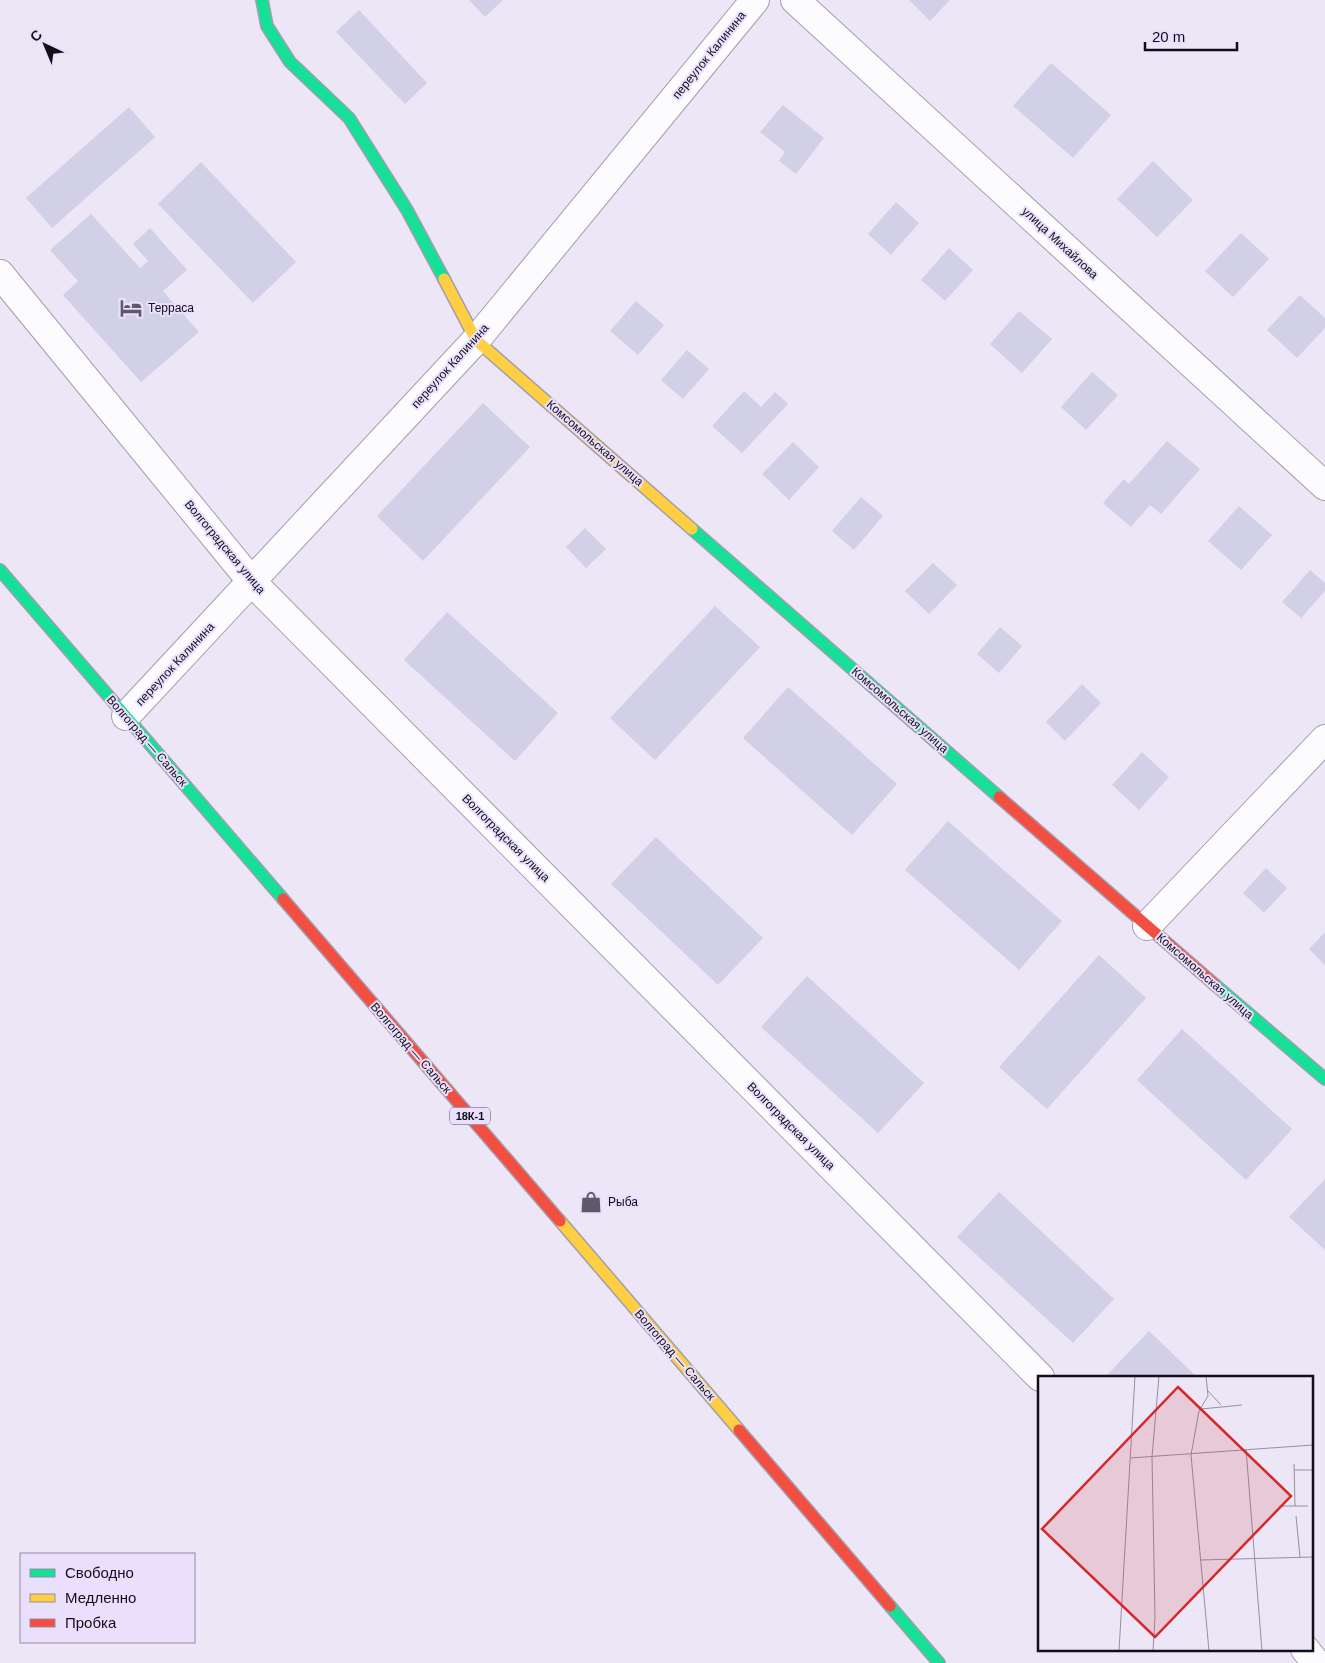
<svg xmlns="http://www.w3.org/2000/svg" width="1325" height="1663" font-family="Arial,sans-serif">
<style>
.building{fill:#d2d0e7}
.lines{fill:none;stroke-linecap:round;stroke-linejoin:round}
.street-casing{stroke:#a39dac;stroke-width:30}
.fast-casing{stroke:#a39dac;stroke-width:14}
.slow-casing{stroke:#a39dac;stroke-width:14}
.jam-casing{stroke:#a39dac;stroke-width:14}
.street{stroke:#fcfbfe;stroke-width:28}
.fast{stroke:#16e098;stroke-width:11}
.slow{stroke:#ffcf43;stroke-width:11}
.jam{stroke:#f24e42;stroke-width:11}
.labels{text-anchor:middle;stroke-width:4;stroke-linejoin:round;paint-order:stroke}
.shield{fill:#eae0fd;stroke:#544d5e;stroke-width:1}
.shield-label{font-size:11px;font-weight:bold;fill:#130e1a}
.street-label{font-size:12px;fill:#130e1a;stroke:#eae0fd}
.poi-label{font-size:12px;fill:#130e1a;stroke:#eae0fd;text-anchor:start}
.inset-road{fill:none;stroke:#95909f;stroke-width:1}
.view{fill:#d62828;fill-opacity:0.15;stroke:#d62828;stroke-width:2.5}
.inset-edge{fill:none;stroke:#130e1a;stroke-width:2.5}
</style>
<rect width="100%" height="100%" fill="#ece6f7"/>
<!-- building -->
<g class="building">
<polygon points="469,0 503,0 485,17"/>
<polygon points="909,0 950,0 930,21"/>
<polygon points="359,10 427,83 405,104 336,32"/>
<polygon points="1051,63 1111,115 1073,158 1013,106"/>
<polygon points="783,105 824,138 796,174 779,161 785,152 760,132"/>
<polygon points="129,107 155,137 52,228 26,198"/>
<polygon points="1153,161 1193,200 1157,237 1117,199"/>
<polygon points="201,162 296,262 253,303 158,204"/>
<polygon points="896,202 919,223 891,255 868,234"/>
<polygon points="91,214 140,268 148,261 133,244 150,228 187,270 163,291 199,332 141,382 63,295 78,281 50,250"/>
<polygon points="1241,233 1269,259 1233,297 1205,271"/>
<polygon points="949,248 973,270 945,301 921,280"/>
<polygon points="1300,295 1325,318 1325,328 1297,358 1267,330"/>
<polygon points="636,301 664,325 638,355 610,331"/>
<polygon points="1019,311 1052,339 1022,373 990,344"/>
<polygon points="687,350 709,369 683,399 661,380"/>
<polygon points="1092,372 1118,395 1086,430 1061,407"/>
<polygon points="744,391 761,407 775,392 788,404 742,453 712,426"/>
<polygon points="483,403 530,447 423,561 377,516"/>
<polygon points="1167,441 1200,469 1161,514 1150,505 1131,527 1103,503 1124,479 1129,484"/>
<polygon points="793,442 819,467 789,500 762,474"/>
<polygon points="861,497 883,516 854,550 832,531"/>
<polygon points="1239,506 1272,535 1241,570 1208,541"/>
<polygon points="585,528 606,549 586,568 566,547"/>
<polygon points="933,563 957,585 929,614 905,591"/>
<polygon points="1310,570 1325,583 1325,591 1301,618 1282,602"/>
<polygon points="715,606 760,647 655,760 610,718"/>
<polygon points="447,612 558,713 515,761 404,660"/>
<polygon points="1000,627 1022,646 999,673 977,654"/>
<polygon points="1082,684 1101,703 1065,741 1046,722"/>
<polygon points="788,687 897,784 852,835 743,738"/>
<polygon points="1142,752 1169,777 1139,810 1112,785"/>
<polygon points="948,821 1062,921 1019,970 905,870"/>
<polygon points="656,837 763,938 718,985 611,884"/>
<polygon points="1266,868 1287,888 1264,913 1243,893"/>
<polygon points="1325,932 1325,965 1309,949"/>
<polygon points="1099,955 1146,998 1047,1109 999,1067"/>
<polygon points="807,976 924,1083 878,1133 761,1027"/>
<polygon points="1182,1029 1292,1129 1246,1180 1137,1080"/>
<polygon points="1325,1179 1325,1250 1289,1217"/>
<polygon points="999,1192 1114,1299 1073,1343 957,1237"/>
<polygon points="1149,1331 1197,1377 1105,1377"/>
</g>
<g class="lines">
<!-- street casing -->
<g class="street-casing">
<g id="street">
<polyline points="795,0 1325,486"/>
<polyline points="0,274 252,582 1040,1377"/>
<polyline points="126,716 476,340 755,0"/>
<polyline points="1147,926 1325,739"/>
<polyline points="1305,1649 1316,1663"/>
</g>
</g>
<!-- fast casing -->
<g class="fast-casing">
<g id="fast">
<polyline points="262,0 267,26 290,62 349,118 407,210 444,279"/>
<polyline points="692,529 999,797"/>
<polyline points="0,570 283,899"/>
<polyline points="1214,984 1325,1079"/>
<polyline points="890,1606 939,1663"/>
</g>
</g>
<!-- slow casing -->
<g class="slow-casing">
<g id="slow">
<polyline points="444,279 476,340 692,529"/>
<polyline points="560,1221 739,1430"/>
</g>
</g>
<!-- jam casing -->
<g class="jam-casing">
<g id="jam">
<polyline points="999,797 1214,984"/>
<polyline points="283,899 560,1221"/>
<polyline points="739,1430 890,1606"/>
</g>
</g>
<!-- street -->
<use href="#street" class="street"/>
<!-- fast -->
<use href="#fast" class="fast"/>
<!-- slow -->
<use href="#slow" class="slow"/>
<!-- jam -->
<use href="#jam" class="jam"/>
</g>
<!-- icons -->
<defs>
<g id="hotel-bare" transform="scale(1.725)"><path d="M-6-4.5h1.5V1H6V5H4.5V3h-9V5H-6ZM-4 0a1.8 1.8 0 1 1 3.6 0ZM.5 0V-2.5h3Q6-2.5 6 0Z" fill="#5f5a67" stroke="#eae0fd" stroke-width="2.5" paint-order="stroke"/></g>
<g id="shop-bare" transform="scale(1.725)"><path d="M-5-2.5h2.3a2.7 3.5 0 0 1 5.4 0H5L5.5 6h-11ZM-1.5-2.5h3a1.5 2.3 0 0 0-3 0Z" fill="#5f5a67" stroke="#eae0fd" stroke-width="2.5" paint-order="stroke"/></g>
</defs>
<g fill-rule="evenodd">
<use href="#hotel-bare" x="131" y="308"/>
<use href="#shop-bare" x="591" y="1202"/>
</g>
<g class="labels">
<!-- shield labels -->
<rect class="shield" x="450" y="1107.5" width="40" height="17" rx="4"/>
<g class="shield-label">
<text x="470" y="1120">18К-1</text>
</g>
<!-- street labels -->
<g class="street-label">
<text transform="translate(709 55) rotate(-51)" y="4">переулок Калинина</text>
<text transform="translate(1060 243) rotate(43)" y="4">улица Михайлова</text>
<text transform="translate(450 366) rotate(-48)" y="4">переулок Калинина</text>
<text transform="translate(595 443) rotate(41)" y="4">Комсомольская улица</text>
<text transform="translate(225 547) rotate(50)" y="4">Волгоградская улица</text>
<text transform="translate(175 664) rotate(-47)" y="4">переулок Калинина</text>
<text transform="translate(900 710) rotate(41)" y="4">Комсомольская улица</text>
<text transform="translate(147 741) rotate(49)" y="4">Волгоград — Сальск</text>
<text transform="translate(506 838) rotate(45)" y="4">Волгоградская улица</text>
<text transform="translate(1205 976) rotate(41)" y="4">Комсомольская улица</text>
<text transform="translate(411 1048) rotate(49)" y="4">Волгоград — Сальск</text>
<text transform="translate(791 1126) rotate(45)" y="4">Волгоградская улица</text>
<text transform="translate(675 1355) rotate(49)" y="4">Волгоград — Сальск</text>
</g>
<!-- poi labels -->
<g class="poi-label">
<text x="148" y="312">Терраса</text>
<text x="608" y="1206">Рыба</text>
</g>
</g>
<!-- overview -->
<g transform="translate(1038 1376)">
<rect width="275" height="275" fill="#ece6f7"/>
<path class="inset-road" d="M168,0L170,20L161,35L153,79L171,275M170,15L183,29M163,33L204,29M208,73L224,275M92,82L275,69M256,88L257,130M256,94H275M244,130H270M258,140L262,181M162,184L275,181M81,275L97,0M115,275L117,241L114,81L121,0"/>
<path class="view" d="M140,11L253,120L117,261L4,153Z"/>
<rect width="275" height="275" class="inset-edge"/>
</g>
<!-- legend -->
<rect x="20" y="1553" width="175" height="90" fill="#eae0fd" stroke="#948ca2"/>
<rect x="30" y="1569" width="25" height="8" fill="#16e098" stroke="#948ca2"/>
<text x="65" y="1578" font-size="15" fill="#130e1a">Свободно</text>
<rect x="30" y="1594" width="25" height="8" fill="#ffcf43" stroke="#948ca2"/>
<text x="65" y="1603" font-size="15" fill="#130e1a">Медленно</text>
<rect x="30" y="1619" width="25" height="8" fill="#f24e42" stroke="#948ca2"/>
<text x="65" y="1628" font-size="15" fill="#130e1a">Пробка</text>
<!-- north arrow -->
<g transform="translate(45 45) rotate(316)" stroke="#eae0fd" stroke-width="4" paint-order="stroke">
<path d="M0-4L9 19L0 12L-9 19Z" fill="#130e1a"/>
<text y="-8" font-size="14" font-weight="bold" text-anchor="middle" fill="#130e1a">С</text>
</g>
<!-- scale -->
<path d="M1145 42v8h92v-8" fill="none" stroke="#130e1a" stroke-width="2.5"/>
<text x="1152" y="42" font-size="15" fill="#130e1a" stroke="#eae0fd" stroke-width="4" paint-order="stroke">20 m</text>
</svg>
